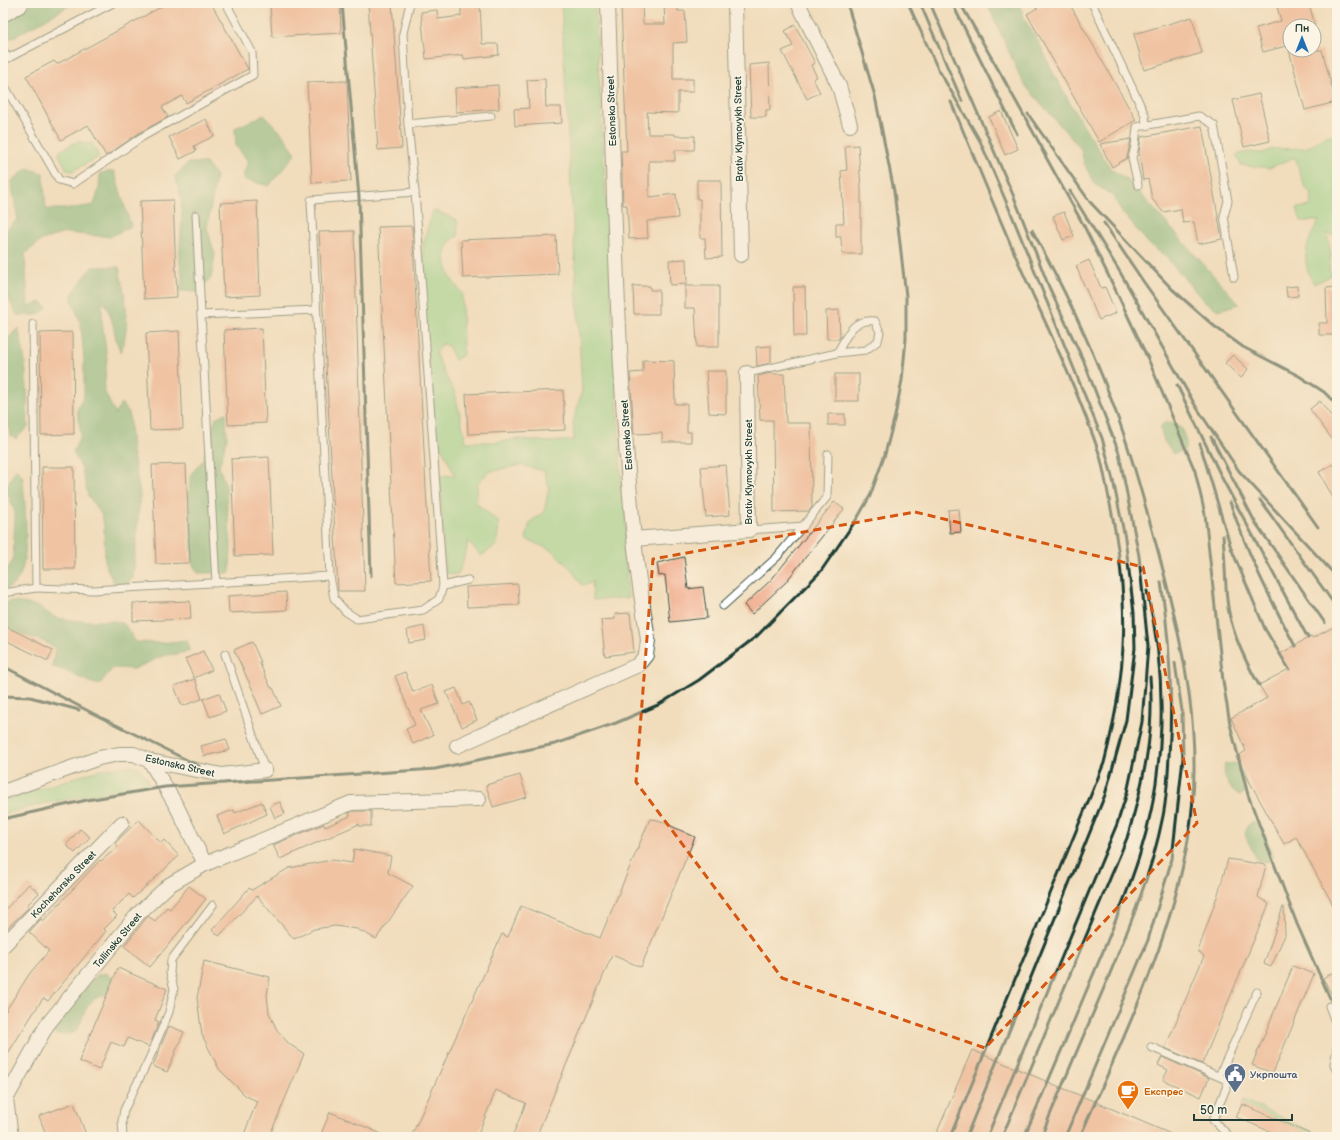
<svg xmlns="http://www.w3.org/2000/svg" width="1340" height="1140" font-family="'Balsamiq Sans',sans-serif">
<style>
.green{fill:#90d58e;stroke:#588961}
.forest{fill:#74b679;stroke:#4a7a56}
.building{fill:#efa484}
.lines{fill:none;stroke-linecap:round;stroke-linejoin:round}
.service-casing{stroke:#3e5548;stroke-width:9}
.minor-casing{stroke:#3e5548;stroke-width:16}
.secondary-casing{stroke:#3e5548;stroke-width:21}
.service{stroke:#fff;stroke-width:7}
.minor{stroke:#fff;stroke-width:14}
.secondary{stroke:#fff;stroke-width:19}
.rail{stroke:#1f3d34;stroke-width:3}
.marked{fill:none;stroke:#d45610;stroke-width:3;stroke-dasharray:8 5;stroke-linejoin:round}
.labels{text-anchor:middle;stroke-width:3;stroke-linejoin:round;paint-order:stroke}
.street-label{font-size:10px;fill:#1f3d34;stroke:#fcf5e5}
.service-label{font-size:10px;font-weight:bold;fill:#4e5e75;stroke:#fcf5e5;text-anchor:start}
.food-label{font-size:10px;font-weight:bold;fill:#c56008;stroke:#fcf5e5;text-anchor:start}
</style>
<rect width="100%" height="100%" fill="#fcf5e5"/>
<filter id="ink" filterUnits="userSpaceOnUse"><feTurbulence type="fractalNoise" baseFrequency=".025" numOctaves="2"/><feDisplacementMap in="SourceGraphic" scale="8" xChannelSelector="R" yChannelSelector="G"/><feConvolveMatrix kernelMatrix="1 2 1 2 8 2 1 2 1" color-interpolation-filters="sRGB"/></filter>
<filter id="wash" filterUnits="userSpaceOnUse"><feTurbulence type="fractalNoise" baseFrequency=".012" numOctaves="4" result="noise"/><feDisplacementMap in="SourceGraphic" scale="16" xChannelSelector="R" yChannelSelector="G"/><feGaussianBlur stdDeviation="0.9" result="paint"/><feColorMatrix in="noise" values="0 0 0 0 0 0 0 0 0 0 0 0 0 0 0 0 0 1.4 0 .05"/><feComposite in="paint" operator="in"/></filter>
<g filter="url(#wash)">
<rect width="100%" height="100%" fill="#f1ddbc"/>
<!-- green -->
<g class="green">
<path d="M561,3H595L622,490L626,502L625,552L628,598L593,600L592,580L589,584L582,585L572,570L553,551L526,539L530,522L544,512L549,488L544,471L521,465L489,472L478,483L476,503L499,522L497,545L481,556L468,541L466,552L458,575L445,573L440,476L455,475L436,436L426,382L423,245L433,210L457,220L458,236C455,238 450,241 449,244C439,261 451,281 462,293L463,355L455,360L449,347L443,343L436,353L444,373L455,393L466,442H497L519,439L550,442L574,440L573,423L582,390Z"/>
<path d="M1337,133V236L1327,234L1331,254L1329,269L1332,275L1314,284C1300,262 1306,242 1319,221H1301L1297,208L1311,206L1312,193L1305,188L1295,157L1269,168L1241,165L1236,155L1248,152L1263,153L1272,149L1306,148L1324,137Z"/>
<polygon points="78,141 88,144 92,143 99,157 72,171 67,170 59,155 60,151"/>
<polygon points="125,766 139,767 151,785 46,803 3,814 3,800 103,769"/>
<polygon points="1244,1100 1323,1137 1317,1137 1242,1104"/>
</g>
<!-- forest -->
<g class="forest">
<polygon points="32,3 74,3 12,38 3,39 3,20"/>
<polygon points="987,3 1019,3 1025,20 1042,48 1052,71 1074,110 1111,169 1129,181 1239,304 1218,310 1203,300 1164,255 1149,244 1121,211 1112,195 1094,184 1084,163 1081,149 1023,83"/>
<polygon points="264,115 280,131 296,153 269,186 242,179 248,161 236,146 235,128"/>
<polygon points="188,163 206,163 216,176 207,228 215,255 211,278 198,292 180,291 182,276 179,256 182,220 181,197 175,176"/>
<polygon points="27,168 43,173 46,209 68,209 94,205 99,189 100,173 114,171 131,226 110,237 65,233 42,240 25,254 28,306 42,302 47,308 37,315 17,315 7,296 6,230 18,219 11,182"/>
<path d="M92,267H119C126,302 131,318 121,353C112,334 116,319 102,300V321L107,358L104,390L115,414L121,403L129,412L132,449L140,495L133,578L118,592L105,564L104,525L101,514L88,496L82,469L73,452L81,435L77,410L84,395V359L81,325L71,296Z"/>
<path d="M18,328C28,361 27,394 28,427L16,439L10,435C4,404 3,373 5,342Z"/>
<polygon points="226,413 227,438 219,467 226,486 227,508 231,543 230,573 198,573 193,565 189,496 190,475 203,460 216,418"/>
<polygon points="1172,422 1182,429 1186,443 1185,450 1174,454 1164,441 1160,427 1164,423"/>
<path d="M16,469L23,477C24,502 33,566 14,584C11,587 6,589 3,591V576L13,560L15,513L6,488Z"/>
<path d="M11,601L37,606L56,618L78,621H114L124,624L136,642L162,643L187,640L189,651L177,654L165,655L134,669L113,668L99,685C82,681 69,670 52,667L55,648L45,642L3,627V604Z"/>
<path d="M1235,763C1243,769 1247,783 1245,793L1240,795C1229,790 1222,776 1225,764Z"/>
<path d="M1253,821C1264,826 1268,845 1273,856L1270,861L1265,862L1257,860L1245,835L1247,826Z"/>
<path d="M106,973L113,979C112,1000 102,991 91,1002C82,1011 83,1024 74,1033L56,1035L54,1032L73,1003L97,975Z"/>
</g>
<g id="blocks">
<!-- building -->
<g class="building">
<polygon points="168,3 211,3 248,69 186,103 182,96 162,107 168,117 139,133 106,156 88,125 61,140 26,76 54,61 57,64"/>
<polygon points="270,3 340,3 341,33 272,37"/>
<polygon points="368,3 392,3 402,148 378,150"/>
<polygon points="664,3 678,3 678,11 685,11 687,42 673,43 673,79 693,79 693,92 678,92 678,113 647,112 648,134 675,134 675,136 695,136 694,150 675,150 675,161 649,161 649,197 676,194 678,218 647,221 648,238 629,239 627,205 623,205 623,203 621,151 627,151 621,6 642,5 643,24 665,24"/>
<polygon points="1046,3 1069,3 1136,120 1099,142 1027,14"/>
<polygon points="1276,3 1309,3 1315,26 1290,26 1290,45 1263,52 1256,28 1281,21"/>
<polygon points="480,6 482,44 498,44 499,55 464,59 463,55 426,59 421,12 437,10 438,19 461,16 461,7"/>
<polygon points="1192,17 1202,53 1144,70 1134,34"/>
<polygon points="795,25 815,63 811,65 817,77 813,79 820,92 807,99 782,51 793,46 785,31"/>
<polygon points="1289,50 1322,50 1336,102 1305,110"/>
<polygon points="769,63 770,110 766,110 766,117 751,117 749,65"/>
<polygon points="545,79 546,107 561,107 562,123 515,126 514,109 529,108 527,80"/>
<polygon points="347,81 351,181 312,183 307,82"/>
<polygon points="498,85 499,109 456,112 455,88"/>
<polygon points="1259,94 1270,141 1244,147 1233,100"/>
<polygon points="1001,111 1018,149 1005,155 989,117"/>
<polygon points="206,119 214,136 194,146 196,151 180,159 169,137"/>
<polygon points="1202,126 1222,239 1198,244 1194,222 1183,223 1181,209 1163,212 1152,199 1148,179 1143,180 1139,152 1141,137"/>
<polygon points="1131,139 1127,158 1112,167 1100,144"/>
<polygon points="858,145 861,189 861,254 842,254 841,237 836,237 836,223 844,223 841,171 847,170 845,146"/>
<polygon points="697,180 721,180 722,257 706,258 705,238 700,238 700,199 697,199"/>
<polygon points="173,200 177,297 144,299 140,201"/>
<polygon points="257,201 260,295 224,297 220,203"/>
<polygon points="1064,212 1074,236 1063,240 1053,216"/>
<polygon points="412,226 431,581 396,583 378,227"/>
<polygon points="354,231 365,591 338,591 319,232"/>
<polygon points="556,236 558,274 463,278 461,240"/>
<polygon points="686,259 687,284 670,285 669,260"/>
<polygon points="1089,260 1101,288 1105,287 1116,313 1099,320 1076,266"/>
<polygon points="633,286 650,286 650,290 659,290 659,314 634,314"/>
<polygon points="685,286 719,286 719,347 697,347 695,308 685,308"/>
<polygon points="1297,286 1298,296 1287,297 1286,287"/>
<polygon points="793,287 805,287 806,336 794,336"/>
<polygon points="1337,287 1337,335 1319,335 1319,323 1327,323 1326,288"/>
<polygon points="839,310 840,337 839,339 827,339 826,311"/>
<polygon points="262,328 266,423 228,425 224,330"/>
<polygon points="179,331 183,429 150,430 146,333"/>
<polygon points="73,332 74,434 41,435 40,333"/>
<polygon points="771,346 771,363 757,366 756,347"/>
<polygon points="1233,355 1248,369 1241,378 1225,363"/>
<polygon points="643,360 674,361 675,404 687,404 687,432 691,432 691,442 662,442 662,433 634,434 630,373 643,372"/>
<polygon points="706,371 726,371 726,414 709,413"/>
<polygon points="771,373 771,374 784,374 786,423 811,423 812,507 809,511 774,512 773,420 760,420 758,376"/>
<rect x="835" y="374" width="24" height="27"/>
<polygon points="563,390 565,430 468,434 466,394"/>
<polygon points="1320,401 1332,417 1337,414 1337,446 1310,409"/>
<rect x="828" y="414" width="17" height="11"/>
<polygon points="269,457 273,555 235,556 231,459"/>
<polygon points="1337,462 1337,505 1319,472"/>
<polygon points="186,464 190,563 156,564 152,465"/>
<polygon points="726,465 730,515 706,517 701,467"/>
<polygon points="42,467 74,467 75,569 43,569"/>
<polygon points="834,502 844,509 785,583 752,614 744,605 771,580"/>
<polygon points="959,509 961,532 950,533 948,510"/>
<polygon points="684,557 688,589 703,587 707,618 670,622 665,575 659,576 657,563"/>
<polygon points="518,584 519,605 467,607 466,587"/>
<polygon points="286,592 287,610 229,613 228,596"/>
<polygon points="190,601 191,619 133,621 133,603"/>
<polygon points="630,613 634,652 605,656 601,620 615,619 615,614"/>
<polygon points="3,625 53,650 48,661 3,639"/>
<polygon points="1337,625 1337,912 1296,837 1284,844 1236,757 1246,751 1231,718 1267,698 1259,685 1289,669 1280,654 1311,636 1313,638"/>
<polygon points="424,626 426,640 409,643 407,630"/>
<polygon points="252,642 261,662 259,662 271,688 273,688 281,706 262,714 254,695 255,695 234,650"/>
<polygon points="203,651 212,670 194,678 185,659"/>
<polygon points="405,672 413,692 432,685 439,704 421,710 433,735 413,744 406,729 415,725 395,676"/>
<polygon points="195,679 202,699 182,706 174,686"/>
<polygon points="456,688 463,705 469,702 477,720 462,727 446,692"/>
<polygon points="219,693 226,711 210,717 203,699"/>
<polygon points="226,739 230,750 204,756 201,746"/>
<polygon points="520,775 527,797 493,807 486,785"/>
<polygon points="262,802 267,814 224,834 217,816 234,810 235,813"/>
<polygon points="280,802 285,814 275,818 270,806"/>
<polygon points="353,811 371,811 371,826 359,826 359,824 280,859 273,845 324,824 325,827 350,816 349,813"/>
<polygon points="650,819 658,820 695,837 641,967 612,955 536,1137 512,1137 526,1103 496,1090 477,1137 411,1137 502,934 508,937 521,906 600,938"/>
<polygon points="139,820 161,843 164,840 179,856 133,898 129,894 112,911 117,916 104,929 106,931 48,1001 43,998 3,1061 3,1015 30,973 49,951 29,932 41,919 43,921 100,860 101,861 118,847 115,843"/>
<polygon points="80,829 90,837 75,853 66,845"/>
<polygon points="354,849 391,856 388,873 413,886 376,939 357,929 335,926 314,929 294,939 257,896 219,936 212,930 249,888 252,890 289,868 332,860 352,863"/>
<polygon points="1228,859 1266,865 1258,897 1269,904 1202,1064 1165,1048 1204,956 1198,951 1219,891"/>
<polygon points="29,884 39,893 27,905 29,907 3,932 3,912"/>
<polygon points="189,886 206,899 150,967 124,946 148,916 155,921 167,907 170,909"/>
<polygon points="1283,907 1284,907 1285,935 1271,967 1264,964"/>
<polygon points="204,961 270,977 267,995 269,1013 277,1030 289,1044 304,1054 269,1137 243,1137 257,1101 246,1096 219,1069 202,1035 197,998"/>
<polygon points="1293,966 1314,974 1273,1073 1252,1065"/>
<polygon points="118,968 167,989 155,1020 159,1022 149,1047 128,1038 124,1047 111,1042 99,1070 79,1061"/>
<polygon points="1337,970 1337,1004 1323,978"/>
<polygon points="169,1026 184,1032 167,1072 153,1066"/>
<polygon points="972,1050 1110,1108 1178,1137 935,1137"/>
<polygon points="1162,1057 1209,1078 1201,1097 1163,1080 1168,1070 1158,1065"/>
<polygon points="74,1103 87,1137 47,1137 39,1116"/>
<polygon points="1242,1104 1317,1137 1268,1137 1271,1132 1236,1117"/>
<polygon points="330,1112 389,1137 320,1137"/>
</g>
</g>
</g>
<g filter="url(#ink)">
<use href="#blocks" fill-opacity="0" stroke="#3e5548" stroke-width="1"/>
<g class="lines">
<!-- service casing -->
<g class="service-casing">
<g id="service">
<polyline points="1092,3 1145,115 1146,126"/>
<polyline points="3,50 8,58"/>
<polyline points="3,61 113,3"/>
<polyline points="3,83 59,180 73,184 142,137 253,75 252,52 226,3"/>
<polyline points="408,124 403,33 410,3"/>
<polyline points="1138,185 1132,158 1135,146 1137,127 1199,116 1214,125 1228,201 1224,216 1234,277"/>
<polyline points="415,192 408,124 491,116"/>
<polyline points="196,215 201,315"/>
<polyline points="33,324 36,588 93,590 330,576 311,200 415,192 443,586 439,599 423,610 357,619 345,611 334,598 330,576"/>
<path d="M747,373L837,353C848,335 851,319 875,321L880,332L878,341L866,350L837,353"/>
<polyline points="749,530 804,526"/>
<polyline points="216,583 201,315 316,310"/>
<polyline points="443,586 468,580"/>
<polyline points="3,593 36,588"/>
<polyline points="723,606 777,557 827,497 828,454"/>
<polyline points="225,654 265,770"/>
<polyline points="1329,1006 1337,1027"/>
<polyline points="1151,1047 1229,1081 1213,1120 1230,1137"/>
<polyline points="1337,1048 1334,1064 1337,1072"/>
<polyline points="1219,1076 1257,992"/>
<polyline points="123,1137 122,1121 124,1110 150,1057 169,1012 174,989 170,973 171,960 213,905"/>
</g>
</g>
<!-- minor casing -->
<g class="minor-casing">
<g id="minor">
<polyline points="735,3 741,255"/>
<polyline points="798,3 839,86 850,125"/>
<polyline points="634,539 749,530 747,373"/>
<path d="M457,746L638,665L646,655L648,640C643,606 637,572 634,538C616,360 614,181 608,3"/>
<polyline points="150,761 177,807 205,864"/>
<polyline points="3,792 99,758 119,754 134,754 150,761 222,775 265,770"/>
<polyline points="3,946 122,823"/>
<polyline points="11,1137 6,1099 47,1025 138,914 169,885 205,864 351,803 479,799"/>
</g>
</g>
<!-- secondary casing -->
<g class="secondary-casing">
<polyline id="secondary" points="3,12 19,3"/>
</g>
<!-- service -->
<use href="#service" class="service"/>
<!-- minor -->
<use href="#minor" class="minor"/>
<!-- secondary -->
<use href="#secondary" class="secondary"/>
<!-- rail -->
<g class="rail">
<polyline points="342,3 359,197 371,576"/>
<polyline points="908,3 937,67 980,141 1011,213 1102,438 1113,480 1125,538 1134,613 1135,648 1126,720 1105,795 966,1137"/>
<polyline points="920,3 962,101"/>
<polyline points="930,3 1014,197 1049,287 1084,362 1119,453 1139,556 1148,646 1142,722 1127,793 1117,824 987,1137"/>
<polyline points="952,3 1017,134"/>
<polyline points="960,3 1006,83"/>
<polyline points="1003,78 1046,155"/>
<polyline points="1028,114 1090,202 1172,289 1214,326 1243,347 1299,376 1324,392 1337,405"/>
<polyline points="1042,150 1084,226 1116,291 1149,361 1195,471 1205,514 1223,681 1230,724 1248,795 1297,924 1337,1014"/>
<polyline points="1070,191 1120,272 1195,405 1239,471 1337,577"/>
<polyline points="1104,223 1143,281 1318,527"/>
<path d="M1032,230C1065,290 1095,353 1118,418C1134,461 1145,506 1158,551C1184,648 1205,740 1188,840C1170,944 1122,1040 1080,1137"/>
<polyline points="1177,385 1223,480 1308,638"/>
<polyline points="1211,437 1255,522 1325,623"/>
<polyline points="1200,444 1231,548 1265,629 1289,669"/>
<polyline points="1260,500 1337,608"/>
<path d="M1230,502C1247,553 1270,598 1295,646"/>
<path d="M1223,536C1225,557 1225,578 1227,600C1230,630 1244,659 1259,685"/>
<polyline points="3,666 94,714 199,766"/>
<polyline points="3,696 30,697 79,710"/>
<polyline points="3,819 87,800 165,787 435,769 555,744 616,723 658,705 699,680 757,636 821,571 858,517 870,496 885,454 895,416 902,380 906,339 906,296 894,191 875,96 847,3"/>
<path d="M950,1137L1104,763C1128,670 1130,599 1110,504C1107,488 1104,472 1100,456C1079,393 1050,333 1023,273C998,216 975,159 951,102"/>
<path d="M1002,1137L1127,838C1143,785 1155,732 1150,677"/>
<path d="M1024,1137C1046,1087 1067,1037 1088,987C1106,944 1125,901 1139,857C1166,772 1168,677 1147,591"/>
<path d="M1041,1137C1061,1088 1082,1039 1103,990C1127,933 1151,877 1163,816C1167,796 1168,776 1169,756C1173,697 1170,640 1161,582"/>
<polyline points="1065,1137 1148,940 1172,859 1183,758 1182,711 1175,663"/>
</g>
</g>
</g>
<!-- marked area -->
<path d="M0 0H1340V1140H0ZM915,512L1143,567L1197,823L985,1048L782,978L636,782L653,559Z" fill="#f1ddbc" fill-opacity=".55" fill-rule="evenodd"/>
<path class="marked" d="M915,512L1143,567L1197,823L985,1048L782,978L636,782L653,559Z"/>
<!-- icons -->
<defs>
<g id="civic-pin" transform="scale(1.15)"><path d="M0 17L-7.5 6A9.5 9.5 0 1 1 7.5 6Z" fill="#5c6f8a" stroke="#fcf5e5"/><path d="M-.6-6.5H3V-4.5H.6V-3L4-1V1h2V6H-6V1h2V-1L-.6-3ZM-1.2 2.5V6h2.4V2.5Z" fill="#fff"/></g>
<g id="cafe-pin" transform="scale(1.15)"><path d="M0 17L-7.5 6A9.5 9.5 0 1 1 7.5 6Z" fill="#e8710a" stroke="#fcf5e5"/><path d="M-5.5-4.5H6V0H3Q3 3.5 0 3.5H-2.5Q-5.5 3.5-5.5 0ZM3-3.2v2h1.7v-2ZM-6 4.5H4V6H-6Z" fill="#fff"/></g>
</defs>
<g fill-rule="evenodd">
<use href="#civic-pin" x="1235" y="1074"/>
<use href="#cafe-pin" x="1128" y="1091"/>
</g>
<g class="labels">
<!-- street labels -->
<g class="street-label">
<text transform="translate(611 111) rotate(-92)" y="4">Estonska Street</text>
<text transform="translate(738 129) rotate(-91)" y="4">Brativ Klymovykh Street</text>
<text transform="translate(626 435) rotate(-94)" y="4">Estonska Street</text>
<text transform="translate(748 472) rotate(-90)" y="4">Brativ Klymovykh Street</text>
<text transform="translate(180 765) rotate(13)" y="4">Estonska Street</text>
<text transform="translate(63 884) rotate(-46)" y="4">Kocheharska Street</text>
<text transform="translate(117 940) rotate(-50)" y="4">Tallinska Street</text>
</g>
<!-- service labels -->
<g class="service-label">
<text x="1250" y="1078">Укрпошта</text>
</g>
<!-- food labels -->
<g class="food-label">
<text x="1144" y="1095">Експрес</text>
</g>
</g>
<!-- margin -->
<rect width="1340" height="1140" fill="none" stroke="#fcf5e5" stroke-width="16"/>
<!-- north arrow -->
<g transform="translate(1302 38)"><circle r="19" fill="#fcf5e5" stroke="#a4ab9e"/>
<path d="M0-3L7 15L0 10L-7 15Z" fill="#1f6fb2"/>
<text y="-6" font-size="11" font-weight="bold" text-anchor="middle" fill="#1f3d34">Пн</text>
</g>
<!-- scale -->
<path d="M1194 1114v6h98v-6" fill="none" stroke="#1f3d34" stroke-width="2"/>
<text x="1200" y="1114" font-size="12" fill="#1f3d34" stroke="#fcf5e5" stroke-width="3" paint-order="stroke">50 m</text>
</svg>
